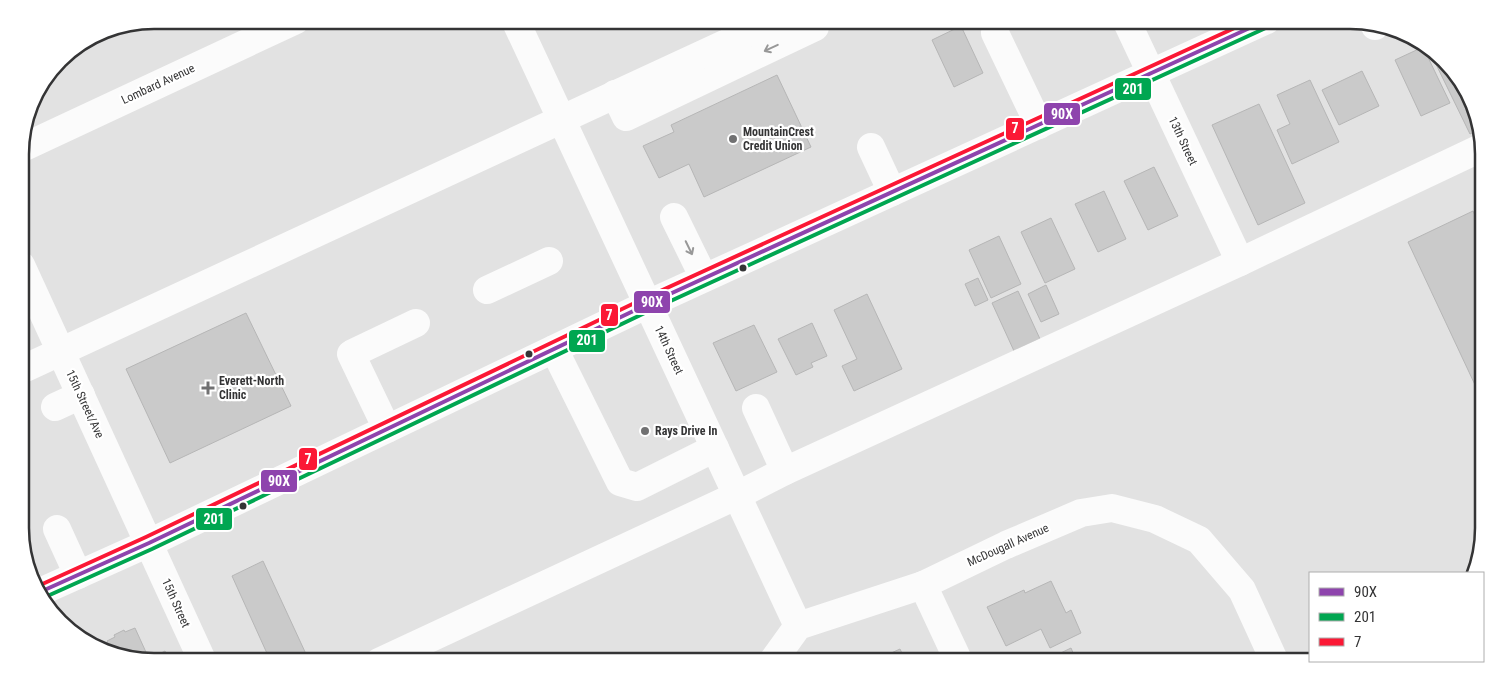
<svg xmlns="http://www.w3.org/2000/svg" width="1504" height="682" font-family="'Roboto Condensed',sans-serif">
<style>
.building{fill:#cacaca;stroke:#b6b6b6}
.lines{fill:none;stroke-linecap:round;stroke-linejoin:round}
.minor{stroke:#fbfbfb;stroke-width:28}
.major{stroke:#fbfbfb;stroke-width:28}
.bus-1-casing{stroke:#fff;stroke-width:8}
.bus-2-casing{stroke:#fff;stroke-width:8}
.bus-3-casing{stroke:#fff;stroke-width:8}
.bus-1{stroke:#8e44ad;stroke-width:4}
.bus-2{stroke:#00a651;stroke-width:4}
.bus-3{stroke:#fb1835;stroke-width:4}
.oneway{stroke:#989898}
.poi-dot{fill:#717172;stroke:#fff;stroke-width:2}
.bus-dot{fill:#343435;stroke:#fff;stroke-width:2}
.labels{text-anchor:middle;stroke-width:4.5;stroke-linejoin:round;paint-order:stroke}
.street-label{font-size:12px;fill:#343435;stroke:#fff}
.poi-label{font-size:12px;font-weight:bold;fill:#343435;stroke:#fff;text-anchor:start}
.rim{fill:none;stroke:#343435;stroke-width:2.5}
.line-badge{stroke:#fff;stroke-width:2}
.badge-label{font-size:14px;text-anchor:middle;font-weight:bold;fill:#fff}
</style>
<rect width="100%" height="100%" fill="#e2e2e2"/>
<!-- building -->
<g class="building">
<polygon points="961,26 983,73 954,87 932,40"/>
<polygon points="1423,47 1450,103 1421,116 1395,60"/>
<polygon points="1430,52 1457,73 1480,129 1470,134"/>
<polygon points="1362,71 1379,106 1339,125 1322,90"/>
<polygon points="777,75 811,147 704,197 689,164 659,178 643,146 674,132 671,125"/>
<polygon points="1310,80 1339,142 1292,164 1277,130 1290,124 1277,95"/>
<polygon points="1259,104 1305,203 1258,225 1212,125"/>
<polygon points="1154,167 1178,216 1148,230 1124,181"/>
<polygon points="1104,191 1126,239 1098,252 1075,204"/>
<polygon points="1473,211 1483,233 1484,404 1408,242"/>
<polygon points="1051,218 1075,269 1045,283 1021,232"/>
<polygon points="999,236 1021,284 991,298 969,250"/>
<polygon points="978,278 988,300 975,306 965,284"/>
<polygon points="1046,285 1059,314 1041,322 1028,294"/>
<polygon points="1018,291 1040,339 1014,351 992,303"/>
<polygon points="867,294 902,369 854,391 842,366 857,359 834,310"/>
<polygon points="246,313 291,406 170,463 126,369"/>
<polygon points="812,323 827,356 811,363 813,367 796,375 778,339"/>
<polygon points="754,325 777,372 736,391 713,343"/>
<polygon points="263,561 306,654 288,662 286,662 282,654 270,660 232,576"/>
<polygon points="1051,581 1066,613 1071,610 1081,633 1050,648 1041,629 1006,646 987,607 1024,590 1025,593"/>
<polygon points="135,628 150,661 113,654 107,641 115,637 114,635 124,630 125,632"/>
<polygon points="1071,648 1077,662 1042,662"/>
<polygon points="900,649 906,662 859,662 875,654 878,659"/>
<polygon points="165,651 171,662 157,662 155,656"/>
</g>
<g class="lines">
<!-- minor -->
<g class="minor">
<polyline points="515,20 798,626"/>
<polyline points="1126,20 1240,262"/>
<polyline points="1375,25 1375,26"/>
<polyline points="995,33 1039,125"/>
<polyline points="615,94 626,117 815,27 811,20"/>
<polyline points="871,147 892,192"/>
<polyline points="20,149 296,20"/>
<polyline points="674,217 704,278"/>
<polyline points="21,265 203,662"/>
<polyline points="487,290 549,261"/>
<polyline points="554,349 620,482 637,487 715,448"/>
<polyline points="21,370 776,20"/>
<polyline points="55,407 81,395"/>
<polyline points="756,408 785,471"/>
<polyline points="387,429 351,354 416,323"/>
<polyline points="57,529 78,575"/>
<polyline points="923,585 959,662"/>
<polyline points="379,662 738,495 785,471 1240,262 1483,147"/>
<polyline points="772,662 798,626 923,585 1006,545 1081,513 1112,508 1155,519 1199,540 1242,590 1275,662"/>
</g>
<!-- major -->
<polyline class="major" points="40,592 149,543 648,304 1267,20"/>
<!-- bus-1 casing -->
<g class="bus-1-casing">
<polyline id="bus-1" points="40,592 149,543 648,304 1267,20"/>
</g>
<!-- bus-2 casing -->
<g class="bus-2-casing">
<polyline id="bus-2" points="43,598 152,549 651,310 1270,26"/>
</g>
<!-- bus-3 casing -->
<g class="bus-3-casing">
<polyline id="bus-3" points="38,586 146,537 645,298 1252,20"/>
</g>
<!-- bus-1 -->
<use href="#bus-1" class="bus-1"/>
<!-- bus-2 -->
<use href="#bus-2" class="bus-2"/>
<!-- bus-3 -->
<use href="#bus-3" class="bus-3"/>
</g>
<!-- one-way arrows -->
<defs><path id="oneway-shaft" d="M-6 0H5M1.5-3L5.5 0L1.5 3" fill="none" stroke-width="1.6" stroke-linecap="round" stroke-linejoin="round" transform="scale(1.25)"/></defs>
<g class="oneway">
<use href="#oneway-shaft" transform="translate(771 48) rotate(155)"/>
<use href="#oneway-shaft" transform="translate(689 248) rotate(64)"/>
</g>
<!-- markers -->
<g class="poi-dot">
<circle cx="733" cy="139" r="5"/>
<path d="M205.5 380.5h5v5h5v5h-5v5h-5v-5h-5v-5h5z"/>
<circle cx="645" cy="431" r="5"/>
</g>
<g class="bus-dot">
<circle cx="743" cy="268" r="4.5"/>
<circle cx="529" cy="354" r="4.5"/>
<circle cx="243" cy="506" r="4.5"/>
</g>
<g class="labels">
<!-- street labels -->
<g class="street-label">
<text transform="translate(158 84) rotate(-25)" y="4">Lombard Avenue</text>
<text transform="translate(1183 141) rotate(65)" y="4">13th Street</text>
<text transform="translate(669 350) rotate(65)" y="4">14th Street</text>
<text transform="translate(85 404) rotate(65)" y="4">15th Street/Ave</text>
<text transform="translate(1008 545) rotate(-24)" y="4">McDougall Avenue</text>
<text transform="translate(176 603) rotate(66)" y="4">15th Street</text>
</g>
<!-- poi labels -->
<g class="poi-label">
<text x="743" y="136">MountainCrest<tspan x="743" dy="14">Credit Union</tspan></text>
<text x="219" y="385">Everett-North<tspan x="219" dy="14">Clinic</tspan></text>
<text x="655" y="435">Rays Drive In</text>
</g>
</g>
<!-- crop -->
<path d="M0 0H1504V682H0ZM154 29H1350A125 125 0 0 1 1475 154V528A125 125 0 0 1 1350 653H154A125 125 0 0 1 29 528V154A125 125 0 0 1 154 29Z" fill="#fff" fill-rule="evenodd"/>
<path class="rim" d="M154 29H1350A125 125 0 0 1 1475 154V528A125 125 0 0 1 1350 653H154A125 125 0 0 1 29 528V154A125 125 0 0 1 154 29Z"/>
<g class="line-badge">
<rect x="1114" y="77" width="38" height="24" rx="5" fill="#00a651"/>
<rect x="1043" y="102" width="38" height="24" rx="5" fill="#8e44ad"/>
<rect x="1005" y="117" width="20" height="24" rx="5" fill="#fb1835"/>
<rect x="633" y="290" width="38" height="24" rx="5" fill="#8e44ad"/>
<rect x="600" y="303" width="19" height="24" rx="5" fill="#fb1835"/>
<rect x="568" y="329" width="38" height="24" rx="5" fill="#00a651"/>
<rect x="298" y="447" width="20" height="24" rx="5" fill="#fb1835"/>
<rect x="260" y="469" width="38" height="24" rx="5" fill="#8e44ad"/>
<rect x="195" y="507" width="38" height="24" rx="5" fill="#00a651"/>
</g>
<g class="badge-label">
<text x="1133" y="94">201</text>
<text x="1062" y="119">90X</text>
<text x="1015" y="133">7</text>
<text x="652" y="307">90X</text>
<text x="609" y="320">7</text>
<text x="587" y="345">201</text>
<text x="308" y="464">7</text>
<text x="279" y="486">90X</text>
<text x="214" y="524">201</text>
</g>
<!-- legend -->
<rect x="1309" y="572" width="175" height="90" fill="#ffffff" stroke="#aeaeae"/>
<rect x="1319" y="588" width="25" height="8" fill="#8e44ad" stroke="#aeaeae"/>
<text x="1354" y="597" font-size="15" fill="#343435">90X</text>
<rect x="1319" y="613" width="25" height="8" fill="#00a651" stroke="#aeaeae"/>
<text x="1354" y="622" font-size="15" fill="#343435">201</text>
<rect x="1319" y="638" width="25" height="8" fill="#fb1835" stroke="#aeaeae"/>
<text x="1354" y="647" font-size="15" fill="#343435">7</text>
</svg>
